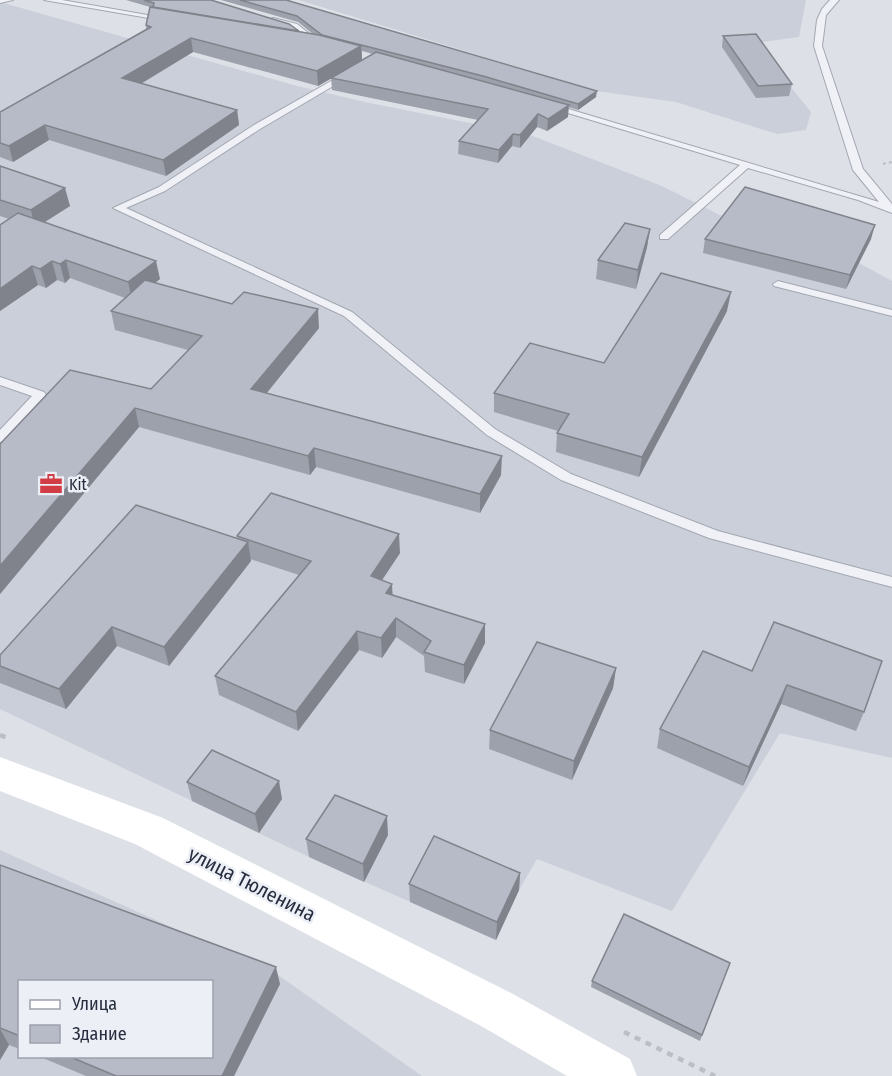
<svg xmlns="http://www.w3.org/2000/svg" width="892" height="1076" font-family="'Fira Sans Condensed',sans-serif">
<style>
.built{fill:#cbcfd9;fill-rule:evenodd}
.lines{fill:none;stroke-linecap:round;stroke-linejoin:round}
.service-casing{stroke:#a2a7b1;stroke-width:2}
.path-far1{stroke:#bbbec6;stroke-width:2;stroke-dasharray:3 3;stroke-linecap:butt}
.path{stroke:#bbbec6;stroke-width:4.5;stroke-dasharray:6 6;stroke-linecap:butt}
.service{fill:#f0f1f6;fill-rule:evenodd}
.secondary{fill:#fff;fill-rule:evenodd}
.wall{fill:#9da1ab;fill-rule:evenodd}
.shaded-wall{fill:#80838b}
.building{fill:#b7bbc7;stroke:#80838b;stroke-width:1.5}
.labels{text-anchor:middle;stroke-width:5;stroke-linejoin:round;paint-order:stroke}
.poi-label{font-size:16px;fill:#262d3e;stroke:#eceff5;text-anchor:start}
.near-street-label{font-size:20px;fill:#262d3e;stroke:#eceff5}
</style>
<rect width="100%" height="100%" fill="#dde0e7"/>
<!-- built -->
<g class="built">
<polygon points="299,0 806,0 799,37 755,43 811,112 806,130 777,134 676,102 596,91"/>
<polygon points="0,2 297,86 365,102 530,135 662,186 720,215 859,263 892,281 892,758 780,733 672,911 537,859 519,890 496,940 309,857 0,709"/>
<path d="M0,850L278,975L422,1076H0ZM20,982H212V1056H20Z"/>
</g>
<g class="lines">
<!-- service casing -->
<g class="service-casing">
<g id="service">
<polygon points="0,0 13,0 0,3"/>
<polygon points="44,0 62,0 170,19 166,21"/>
<polygon points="830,0 839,0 826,15 822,46 863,169 892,204 892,213 858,200 748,168 668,239 660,239 660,235 740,165 548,107 555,105 879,202 853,170 814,46 817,20 822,9"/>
<polygon points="273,18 297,24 321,43 314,45 291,28 270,22 269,20"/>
<polygon points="345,73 352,75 260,129 165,191 126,208 352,312 495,429 571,474 718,531 892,577 892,587 709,538 561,480 487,435 344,316 113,208 159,187 254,125"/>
<polygon points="778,281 892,310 892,316 774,286 773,284"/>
<polygon points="0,377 44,392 46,395 4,441 0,442 0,430 32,396 0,385"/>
</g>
</g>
<!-- path-far1 -->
<polyline class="path-far1" points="883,164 892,162"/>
<!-- path -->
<g class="path">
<polyline points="0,735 8,738"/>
<polyline points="624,1032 715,1076"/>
</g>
<!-- service -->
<use href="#service" class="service"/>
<!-- secondary -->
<polygon class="secondary" points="0,757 163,818 513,994 630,1059 637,1076 567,1076 481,1026 135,844 0,791"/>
</g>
<!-- wall -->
<g class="wall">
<path d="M126,0H211L299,31L313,34L298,22L221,0H286L596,97L578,110L568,107V117L547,131L537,127L520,148L512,146L498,163L458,154L459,141L478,120L332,90L331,78L318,86L193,52L141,84L237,110L239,125L166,176L49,140L13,162L0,157V112L146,29V25L150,7ZM362,51L373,54L362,60Z"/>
<polygon points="723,36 792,84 789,96 756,98 722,47"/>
<polygon points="0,166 70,206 45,222 160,279 155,283 319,328 266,393 501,475 480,513 316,467 310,475 139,427 0,594 0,444 151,389 188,350 115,330 111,311 125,298 70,278 65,283 57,280 46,288 38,285 0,311 0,225 9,219 0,216"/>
<polygon points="650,229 647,247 636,289 596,279 598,260"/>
<polygon points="705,239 871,239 846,289 703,253"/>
<polygon points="727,311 639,477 556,452 557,433 558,431 494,412 494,393 604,363"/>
<polygon points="237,536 400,553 382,580 393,595 485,624 485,643 464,684 425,672 424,656 396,637 382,658 359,650 298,731 219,695 215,676 299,575 250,559 251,561 169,666 117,646 66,709 0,683 0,655 237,539"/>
<polygon points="616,668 613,688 572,780 489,749 490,730"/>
<polygon points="752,671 864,712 856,731 781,704 743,786 657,748 660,729"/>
<polygon points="187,782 282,799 259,833 192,801"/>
<polygon points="388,835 364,882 309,857 306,839"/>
<polygon points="0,865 280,984 234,1076 86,1076 38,1056 212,1056 20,981 20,1049 9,1045 0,1060"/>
<polygon points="520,873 519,890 496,940 410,902 409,884"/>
<polygon points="730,963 700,1041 591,987 592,981"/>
</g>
<!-- shaded-wall -->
<g class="shaded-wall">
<polygon points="191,38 193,52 125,93 122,78"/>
<polygon points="361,46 362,61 318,86 317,71"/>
<polygon points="597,91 596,97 578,110 578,104"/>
<polygon points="569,105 568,117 547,131 548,119"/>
<polygon points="237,110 239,125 166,176 163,160"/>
<polygon points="538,114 537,127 520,148 520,135"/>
<polygon points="45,125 49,140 13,162 9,146"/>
<polygon points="513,134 512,146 498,163 499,150"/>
<polygon points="65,188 70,206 35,228 31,210"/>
<polygon points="875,225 871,239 846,289 850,275"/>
<polygon points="650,229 647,247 636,289 638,270"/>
<polygon points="66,260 70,278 65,283 60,264"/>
<polygon points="52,261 57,280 46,288 40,269"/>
<polygon points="156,261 160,279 132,300 128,282"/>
<polygon points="32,266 38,285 0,311 0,289"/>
<polygon points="731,292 727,311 639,477 642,457"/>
<polygon points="318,309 319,328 254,409 251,389"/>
<polygon points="135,408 139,427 0,594 0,566"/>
<polygon points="314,448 316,467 310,475 308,456"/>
<polygon points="502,456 501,475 480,513 480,494"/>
<polygon points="399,534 400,553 372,595 371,576"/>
<polygon points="248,542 251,561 169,666 164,647"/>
<polygon points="392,584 393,603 386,593"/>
<polygon points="396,618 396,637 382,658 381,638"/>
<polygon points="485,624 485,643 464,684 464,665"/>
<polygon points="112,627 117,646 66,709 59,689"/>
<polygon points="357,631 359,650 298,731 296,712"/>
<polygon points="616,668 613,688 572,780 574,761"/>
<polygon points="787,685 781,704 743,786 749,767"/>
<polygon points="279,781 282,799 259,833 255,814"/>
<polygon points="387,816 388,835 364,882 363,864"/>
<polygon points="520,873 519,890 496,940 497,922"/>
<polygon points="276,967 280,984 234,1076 222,1076"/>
<polygon points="0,1029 9,1045 0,1060"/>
</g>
<!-- building -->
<g class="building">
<polygon points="144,0 211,0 289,24 299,31 153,7 154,3"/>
<polygon points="240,0 286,0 597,91 578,104 483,76 322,35 297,16"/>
<polygon points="150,7 319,35 361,46 317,71 191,38 122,78 237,110 163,160 45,125 9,146 0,143 0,112 151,27 146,25"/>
<polygon points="756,34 792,84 758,86 723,36"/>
<polygon points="376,52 569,105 548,119 538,114 520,135 513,134 499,150 459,141 488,109 331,78"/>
<polygon points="0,166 65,188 31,210 0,200"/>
<polygon points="745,187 875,225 850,275 705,239"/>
<polygon points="18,213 156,261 128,282 66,260 60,264 52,261 40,269 32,266 0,289 0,225"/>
<polygon points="625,223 650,229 638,270 598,260"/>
<polygon points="661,273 731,292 642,457 557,433 569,414 494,393 530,343 604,363"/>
<polygon points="145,280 232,304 244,292 318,309 251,389 502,456 480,494 314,448 308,456 135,408 0,566 0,444 70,370 151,389 202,336 111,311"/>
<polygon points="271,493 399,534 371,576 392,584 386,593 485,624 464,665 424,652 431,641 396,618 381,638 357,631 296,712 215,676 311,561 237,536"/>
<polygon points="136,505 248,542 164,647 112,627 59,689 0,666 0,655"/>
<polygon points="774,622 882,661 864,712 787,685 749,767 660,729 703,651 752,671"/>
<polygon points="537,642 616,668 574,761 490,730"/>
<polygon points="212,750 279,781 255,814 187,782"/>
<polygon points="335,795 387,816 363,864 306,839"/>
<polygon points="434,836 520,873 497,922 409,884"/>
<polygon points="0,865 276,967 222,1076 116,1076 68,1056 212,1056 212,981 20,981 20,1036 0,1028"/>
<polygon points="624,914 730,963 702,1035 592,981"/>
</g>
<!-- icons -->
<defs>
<g id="office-bare" transform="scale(1.8)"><path d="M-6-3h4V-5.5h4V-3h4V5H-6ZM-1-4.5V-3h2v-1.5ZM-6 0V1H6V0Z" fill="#d23c45" stroke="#eceff5" stroke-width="2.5" paint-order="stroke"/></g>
</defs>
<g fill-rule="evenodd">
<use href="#office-bare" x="51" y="484"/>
</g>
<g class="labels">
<!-- poi labels -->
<g class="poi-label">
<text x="69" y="490">Kit</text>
</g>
<!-- near-street labels -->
<g class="near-street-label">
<text transform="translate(252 884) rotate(27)" y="7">улица Тюленина</text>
</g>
</g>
<!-- legend -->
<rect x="18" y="980" width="195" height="78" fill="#eceff5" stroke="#9da1ac" stroke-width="1.5"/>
<rect x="30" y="1000" width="30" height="9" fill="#ffffff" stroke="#9da1ac" stroke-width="1.5"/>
<text x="72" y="1010" font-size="18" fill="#262d3e">Улица</text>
<rect x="30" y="1025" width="30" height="18" fill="#b7bbc7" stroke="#9da1ac" stroke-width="1.5"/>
<text x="72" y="1040" font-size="18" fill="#262d3e">Здание</text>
</svg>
